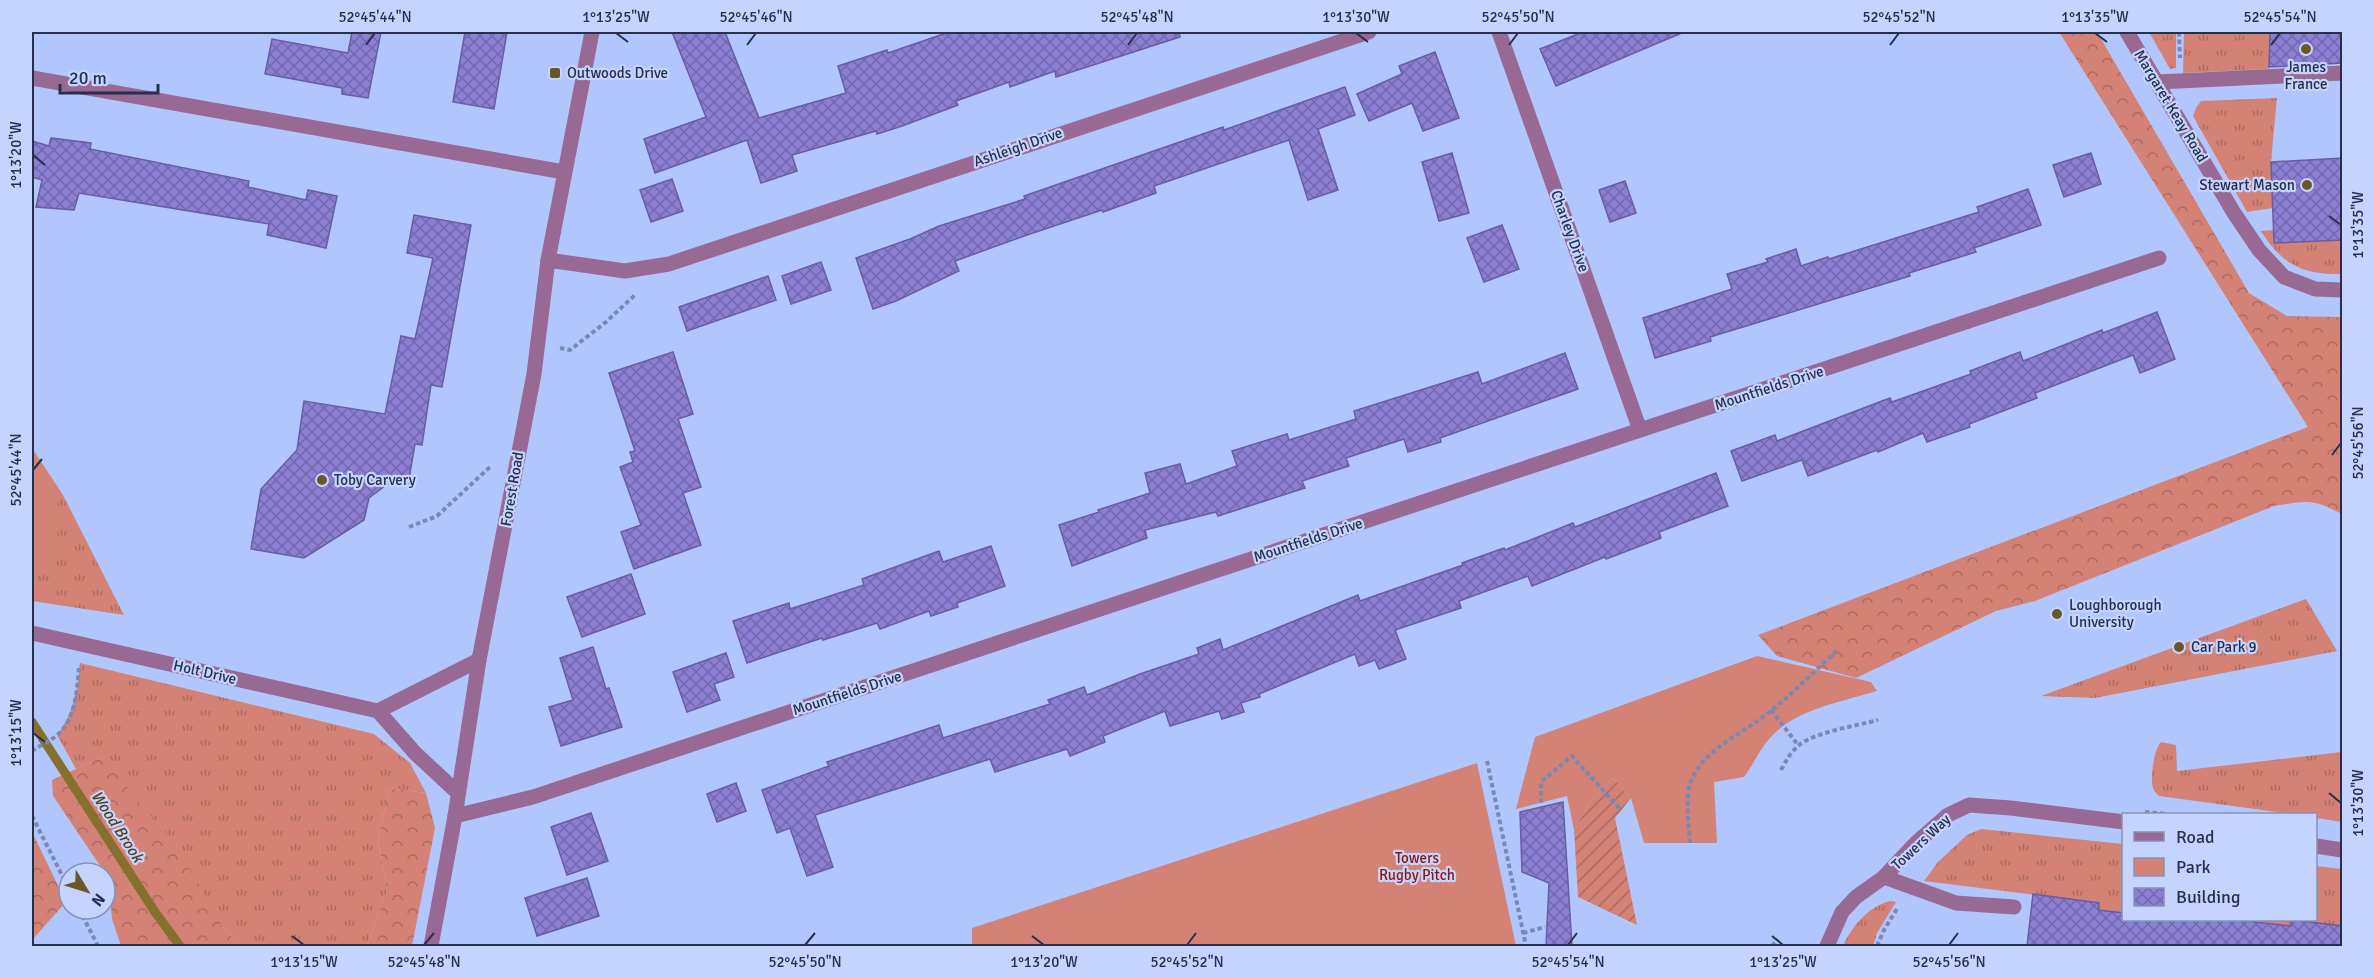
<svg xmlns="http://www.w3.org/2000/svg" width="2374" height="978" font-family="Signika,sans-serif">
<style>
.grass{fill:url(#grass-tufts)}
.forest{fill:url(#forest-crowns)}
.park{fill:#d38275}
.garden{fill:url(#garden-furrows)}
.lines{fill:none;stroke-linecap:round;stroke-linejoin:round}
.stream{stroke:#86702d;stroke-width:9}
.building{fill:url(#building-cross-hatch);stroke:#685da0;stroke-width:1.5}
.path{stroke:#7988b5;stroke-width:4;stroke-dasharray:4.5 3;stroke-linecap:butt}
.minor{stroke:#976993;stroke-width:15}
.ticks{fill:none;stroke:#272f4b;stroke-width:2}
.poi-dot{fill:#695725;stroke:#c4d4ff;stroke-width:2}
.labels{text-anchor:middle;stroke-width:4.5;stroke-linejoin:round;paint-order:stroke}
.poi-label{font-size:15px;fill:#272f4b;stroke:#c4d4ff;text-anchor:start}
.street-label{font-size:15px;fill:#272f4b;stroke:#c4d4ff}
.park-label{font-size:15px;fill:#8c160c;stroke:#c4d4ff}
.water-label{font-size:16px;font-style:italic;fill:#514219;stroke:#c4d4ff}
.neatline{fill:none;stroke:#272f4b;stroke-width:2}
.ticks-label{font-size:15px;text-anchor:middle;fill:#272f4b}
</style>
<defs>
<pattern id="grass-tufts" width="24" height="20" patternUnits="userSpaceOnUse" patternTransform="scale(1.5)"><rect width="24" height="20" fill="#d38275"/><path d="M3 7l-1-3M5 7V3M7 7l1-3M15 17l-1-3M17 17v-4M19 17l1-3" fill="none" stroke="#ab6b62"/></pattern>
<pattern id="forest-crowns" width="20" height="18" patternUnits="userSpaceOnUse" patternTransform="scale(1.5)"><rect width="20" height="18" fill="#d38275"/><path d="M2 6a3 3 0 1 1 6 0M12 15a3 3 0 1 1 6 0" fill="none" stroke="#ab6b62"/></pattern>
<pattern id="garden-furrows" width="10" height="10" patternUnits="userSpaceOnUse" patternTransform="scale(1.5)"><rect width="10" height="10" fill="#d38275"/><path d="M-1 1l2-2M0 10L10 0M9 11l2-2" fill="none" stroke="#ab6b62"/></pattern>
<pattern id="building-cross-hatch" width="8" height="8" patternUnits="userSpaceOnUse" patternTransform="scale(1.5)"><rect width="8" height="8" fill="#8c7ed2"/><path d="M0 0l8 8M0 8l8-8" fill="none" stroke="#7268ac"/></pattern>
</defs>
<rect width="100%" height="100%" fill="#b2c6fe"/>
<!-- grass -->
<g class="grass">
<polygon points="2149,32 2176,32 2176,68 2170,69"/>
<polygon points="2184,32 2270,32 2269,69 2183,73"/>
<polygon points="2277,98 2271,162 2273,208 2247,212 2193,116 2196,108 2201,101"/>
<path d="M2274,230L2342,240V274C2304,275 2282,265 2261,231Z"/>
<polygon points="32,448 63,495 124,615 32,601"/>
<polygon points="2306,599 2337,651 2095,698 2041,696"/>
<path d="M80,663L374,734L410,763L426,793L389,788L378,842L387,891L367,946H240L222,926L102,757L76,769L57,735C74,713 77,691 80,663Z"/>
<path d="M2161,742L2176,745L2177,771L2342,752V822L2316,818V814H2291L2159,796C2157,794 2154,792 2153,788C2150,779 2154,748 2161,742Z"/>
<polygon points="1981,829 2123,844 2123,913 2098,910 2099,903 1924,881 1938,862 1967,835"/>
<polygon points="2316,866 2342,869 2342,926 2292,920 2290,934 2266,923 2237,920 2316,920"/>
<path d="M1890,901L1896,902L1877,933L1873,946H1843C1852,926 1868,907 1890,901Z"/>
</g>
<!-- forest -->
<g class="forest">
<path d="M2059,32H2097L2249,293L2287,316L2342,317V514C2311,498 2308,501 2274,506L2035,601L1996,611L1856,678L1777,656L1758,635L2308,427Z"/>
<polygon points="102,757 179,849 222,926 240,946 121,946 112,919 109,882 105,873 53,796 52,780"/>
<polygon points="389,788 426,793 435,828 412,946 367,946 387,891 378,842"/>
<polygon points="32,832 66,902 32,940"/>
</g>
<!-- park -->
<g class="park">
<polygon points="32,458 58,497 57,546 32,581"/>
<path d="M1757,656L1871,682L1877,691C1842,702 1795,709 1770,738C1760,749 1753,765 1744,777L1714,782L1717,843H1644L1631,798L1613,778L1590,802L1574,830L1567,796L1516,809L1535,737Z"/>
<polygon points="1477,763 1516,946 972,946 972,928"/>
</g>
<!-- garden -->
<polygon class="garden" points="1613,778 1631,798 1615,818 1637,925 1578,897 1574,830 1590,802"/>
<g class="lines">
<!-- stream -->
<polyline class="stream" points="32,722 155,912 180,946"/>
</g>
<!-- building -->
<g class="building">
<polygon points="352,32 381,32 368,98 342,94 342,88 265,74 272,39 348,53"/>
<polygon points="465,32 507,32 494,109 453,102"/>
<polygon points="672,32 725,32 759,118 846,93 838,66 887,50 888,53 949,32 1179,32 1180,37 1056,77 1055,71 1010,87 1009,82 956,101 958,105 902,126 877,134 876,131 792,155 797,171 761,183 747,140 655,173 644,139 706,117"/>
<polygon points="1583,32 1684,32 1556,86 1540,49"/>
<polygon points="2270,32 2343,32 2343,63 2269,67"/>
<polygon points="1435,52 1459,118 1423,131 1412,103 1369,121 1357,94 1402,74 1399,66"/>
<polygon points="1345,87 1355,115 1318,129 1338,190 1308,200 1289,140 1154,186 1156,193 1103,212 1102,210 1027,235 955,261 959,271 896,301 873,309 856,258 910,239 939,226 1025,199 1024,196 1223,127 1224,130"/>
<polygon points="51,138 91,143 90,149 249,181 248,187 306,200 308,190 337,196 326,248 267,235 269,224 79,193 74,210 36,207 42,180 32,177 32,141 49,146"/>
<polygon points="1452,153 1469,213 1439,221 1422,162"/>
<polygon points="2091,153 2101,184 2064,197 2053,165"/>
<polygon points="2343,158 2343,240 2274,243 2271,162"/>
<polygon points="672,179 683,211 651,222 640,190"/>
<polygon points="1625,181 1636,213 1610,222 1599,190"/>
<polygon points="2028,189 2041,225 1974,248 1976,252 1909,273 1910,276 1710,337 1711,341 1655,358 1643,318 1732,289 1727,274 1768,262 1766,259 1796,249 1801,266 1828,257 1829,259 1979,212 1977,207"/>
<polygon points="414,215 471,225 442,387 431,385 422,445 415,444 408,485 389,483 369,498 364,520 304,558 251,549 261,489 297,450 304,401 385,414 401,336 415,339 433,258 407,253"/>
<polygon points="1502,225 1519,269 1484,282 1467,238"/>
<polygon points="821,262 831,290 791,304 782,276"/>
<polygon points="768,276 776,300 687,331 679,307"/>
<polygon points="2157,312 2175,359 2140,373 2133,355 2035,393 2037,398 1969,424 1970,427 1927,442 1923,433 1878,452 1877,450 1808,476 1802,460 1742,481 1731,451 1775,435 1777,441 1890,398 1892,402 1971,374 1970,371 2020,352 2023,361 2102,330 2103,333"/>
<polygon points="673,352 693,414 678,419 701,487 683,493 701,545 634,569 621,532 641,525 620,467 633,462 630,452 635,451 609,373"/>
<polygon points="1565,353 1578,389 1440,438 1441,442 1408,452 1404,439 1346,458 1349,466 1302,481 1305,488 1218,516 1216,512 1145,530 1147,538 1072,566 1059,525 1099,512 1098,510 1150,493 1145,473 1180,464 1186,484 1237,466 1232,451 1287,434 1289,440 1356,419 1354,411 1478,372 1482,384"/>
<polygon points="1716,473 1728,506 1659,532 1661,538 1606,559 1605,557 1532,586 1528,576 1459,601 1461,608 1395,630 1406,659 1379,669 1375,660 1359,666 1355,654 1259,694 1260,697 1241,703 1244,712 1222,719 1219,711 1170,726 1165,711 1103,736 1105,742 1070,756 1067,749 995,772 990,759 815,815 833,867 807,876 790,828 777,833 762,790 829,766 827,762 939,725 943,738 1050,704 1048,700 1084,687 1087,695 1140,674 1199,654 1197,648 1220,639 1223,650 1358,595 1360,601 1463,565 1462,563 1504,548 1505,550 1573,523 1575,527"/>
<polygon points="991,546 1005,586 957,603 958,607 931,616 929,611 880,629 877,623 823,640 822,638 747,663 733,621 789,603 790,609 864,585 862,579 939,551 943,562"/>
<polygon points="631,574 645,614 582,637 567,597"/>
<polygon points="593,647 606,689 609,688 622,727 561,746 549,707 573,700 560,658"/>
<polygon points="726,653 734,677 714,684 720,700 687,712 673,672"/>
<polygon points="736,783 746,811 717,822 707,794"/>
<polygon points="1563,802 1572,946 1546,946 1549,883 1522,872 1520,812"/>
<polygon points="591,813 608,861 567,875 551,827"/>
<polygon points="587,878 599,916 537,936 525,898"/>
<polygon points="2033,894 2099,903 2098,910 2124,913 2124,920 2237,920 2291,926 2292,920 2343,926 2343,946 2027,946"/>
</g>
<g class="lines">
<!-- path -->
<g class="path">
<polyline points="2179,32 2180,58"/>
<polyline points="560,348 570,350 606,322 635,295"/>
<polyline points="409,527 437,516 491,466"/>
<polyline points="1771,710 1798,745"/>
<path d="M32,751C39,746 49,742 56,736C76,720 77,690 79,666"/>
<polyline points="1487,761 1526,946"/>
<path d="M1781,770C1786,761 1790,753 1798,746C1814,732 1856,726 1878,720"/>
<polyline points="1541,803 1541,782 1572,756 1621,810"/>
<polyline points="2145,812 2168,814"/>
<polyline points="32,816 69,889"/>
<path d="M1690,843C1689,825 1685,801 1690,784C1701,753 1732,739 1756,722C1786,701 1812,673 1839,649"/>
<polyline points="79,909 98,946"/>
<polyline points="1523,933 1545,927"/>
<polyline points="1772,946 1778,939"/>
<polyline points="1877,946 1884,930 1898,907"/>
</g>
<!-- minor -->
<g class="minor">
<polyline points="1499,32 1640,430"/>
<polyline points="2127,32 2234,213 2259,250 2284,277 2315,289 2342,290"/>
<polyline points="32,78 564,172"/>
<polyline points="2158,82 2342,73"/>
<polyline points="548,260 625,271 669,264 1369,32"/>
<polyline points="32,633 378,711"/>
<polyline points="458,793 415,753 378,711 479,660"/>
<polyline points="455,816 533,797 2159,258"/>
<polyline points="2316,846 2342,850"/>
<polyline points="1884,877 1956,903 2014,907"/>
<polyline points="431,946 455,816 479,660 534,374 548,260 592,32"/>
<polyline points="1827,946 1842,912 1856,897 1884,877 1916,843 1948,815 1969,805 2011,808 2124,822"/>
</g>
</g>
<!-- ticks -->
<path class="ticks" d="M616,33L628,42M1356,33L1368,42M2095,33L2107,42M366,45L375,33M747,45L756,33M1128,45L1137,33M1509,45L1518,33M1890,45L1899,33M2271,45L2280,33M33,155L45,165M2329,216L2341,225M2332,455L2341,443M33,470L42,459M33,733L45,742M2329,793L2341,803M292,936L304,945M1032,936L1044,945M1772,936L1783,945M424,945L434,933M805,945L815,933M1187,945L1196,933M1568,945L1577,933M1949,945L1958,933"/>
<!-- markers -->
<g class="poi-dot">
<circle cx="2306" cy="49" r="6"/>
<rect x="549" y="67" width="12" height="12" rx="3"/>
<circle cx="2307" cy="185" r="6"/>
<circle cx="322" cy="480" r="6"/>
<circle cx="2057" cy="614" r="6"/>
<circle cx="2179" cy="647" r="6"/>
</g>
<g class="labels">
<!-- poi labels -->
<g class="poi-label">
<text x="2306" y="72" text-anchor="middle">James<tspan x="2306" dy="17">France</tspan></text>
<text x="567" y="78">Outwoods Drive</text>
<text x="2295" y="190" text-anchor="end">Stewart Mason</text>
<text x="334" y="485">Toby Carvery</text>
<text x="2069" y="610">Loughborough<tspan x="2069" dy="17">University</tspan></text>
<text x="2191" y="652">Car Park 9</text>
</g>
<!-- street labels -->
<g class="street-label">
<text transform="translate(2171 106) rotate(59)" y="5">Margaret Keay Road</text>
<text transform="translate(1018 147) rotate(-19)" y="5">Ashleigh Drive</text>
<text transform="translate(1570 231) rotate(70)" y="5">Charley Drive</text>
<text transform="translate(1769 388) rotate(-18)" y="5">Mountfields Drive</text>
<text transform="translate(512 489) rotate(-80)" y="5">Forest Road</text>
<text transform="translate(1308 540) rotate(-18)" y="5">Mountfields Drive</text>
<text transform="translate(205 672) rotate(13)" y="5">Holt Drive</text>
<text transform="translate(847 693) rotate(-18)" y="5">Mountfields Drive</text>
<text transform="translate(1921 842) rotate(-43)" y="5">Towers Way</text>
</g>
<!-- park labels -->
<g class="park-label">
<text x="1417" y="863">Towers<tspan x="1417" dy="17">Rugby Pitch</tspan></text>
</g>
<!-- water labels -->
<g class="water-label">
<text transform="translate(118 826) rotate(57)" y="6">Wood Brook</text>
</g>
</g>
<!-- border -->
<rect width="2374" height="978" fill="none" stroke="#c4d4ff" stroke-width="66"/>
<!-- legend -->
<rect x="2122" y="813" width="195" height="108" fill="#c4d4ff" stroke="#8592b7" stroke-width="1.5"/>
<rect x="2134" y="832" width="30" height="9" fill="#976993" stroke="#8592b7" stroke-width="1.5"/>
<text x="2176" y="843" font-size="18" fill="#272f4b">Road</text>
<rect x="2134" y="858" width="30" height="18" fill="#d38275" stroke="#8592b7" stroke-width="1.5"/>
<text x="2176" y="873" font-size="18" fill="#272f4b">Park</text>
<rect x="2134" y="888" width="30" height="18" fill="url(#building-cross-hatch)" stroke="#8592b7" stroke-width="1.5"/>
<text x="2176" y="903" font-size="18" fill="#272f4b">Building</text>
<!-- north arrow -->
<g transform="translate(87 891) rotate(128)"><circle r="28" fill="#c4d4ff" stroke="#8592b7" stroke-width="1.5"/>
<path d="M0-4.5L10 22L0 15L-10 22Z" fill="#695725"/>
<text y="-9" font-size="16" font-weight="bold" text-anchor="middle" fill="#272f4b">N</text>
</g>
<!-- scale -->
<path d="M60 84v9h98v-9" fill="none" stroke="#272f4b" stroke-width="3"/>
<text x="69" y="84" font-size="18" fill="#272f4b" stroke="#c4d4ff" stroke-width="4.5" paint-order="stroke">20 m</text>
<rect x="33" y="33" width="2308" height="912" class="neatline"/>
<g class="ticks-label">
<text x="375" y="22">52°45'44"N</text>
<text x="616" y="22">1°13'25"W</text>
<text x="756" y="22">52°45'46"N</text>
<text x="1137" y="22">52°45'48"N</text>
<text x="1356" y="22">1°13'30"W</text>
<text x="1518" y="22">52°45'50"N</text>
<text x="1899" y="22">52°45'52"N</text>
<text x="2095" y="22">1°13'35"W</text>
<text x="2280" y="22">52°45'54"N</text>
<text transform="translate(16 155) rotate(-90)" y="5">1°13'20"W</text>
<text transform="translate(2358 225) rotate(-90)" y="5">1°13'35"W</text>
<text transform="translate(2358 443) rotate(-90)" y="5">52°45'56"N</text>
<text transform="translate(16 470) rotate(-90)" y="5">52°45'44"N</text>
<text transform="translate(16 733) rotate(-90)" y="5">1°13'15"W</text>
<text transform="translate(2358 803) rotate(-90)" y="5">1°13'30"W</text>
<text x="304" y="967">1°13'15"W</text>
<text x="424" y="967">52°45'48"N</text>
<text x="805" y="967">52°45'50"N</text>
<text x="1044" y="967">1°13'20"W</text>
<text x="1187" y="967">52°45'52"N</text>
<text x="1568" y="967">52°45'54"N</text>
<text x="1783" y="967">1°13'25"W</text>
<text x="1949" y="967">52°45'56"N</text>
</g>
</svg>
